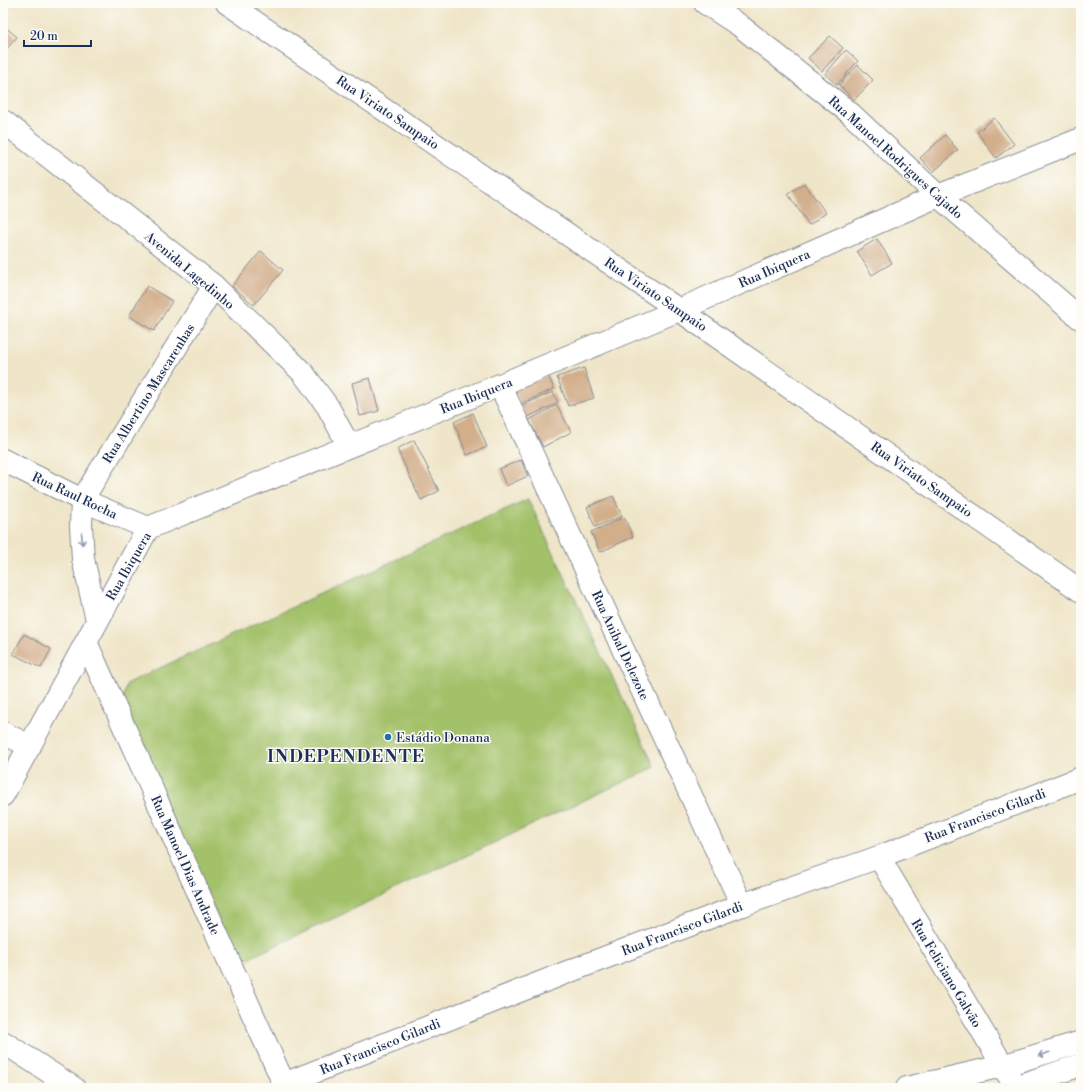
<svg xmlns="http://www.w3.org/2000/svg" width="1084" height="1091" font-family="'Libre Bodoni',serif">
<style>
.green{fill:#a3c169;stroke:#5f7864}
.building{fill:#d2ae8b}
.lines{fill:none;stroke-linecap:round;stroke-linejoin:round}
.minor-casing{stroke:#858a93;stroke-width:24}
.minor{stroke:#fff;stroke-width:22}
.oneway{stroke:#8d97ae}
.poi-dot{fill:#1f6fb2;stroke:#fdfcf7;stroke-width:1.5}
.labels{text-anchor:middle;stroke-width:3;stroke-linejoin:round;paint-order:stroke}
.street-label{font-size:13px;fill:#1b2f5e;stroke:#fdfcf7}
.poi-label{font-size:13px;fill:#1b2f5e;stroke:#fdfcf7;text-anchor:start}
.district-label{font-size:17px;font-weight:bold;letter-spacing:1px;fill:#1b2f5e;stroke:#fdfcf7}
</style>
<rect width="100%" height="100%" fill="#fdfcf7"/>
<filter id="ink" filterUnits="userSpaceOnUse"><feTurbulence type="fractalNoise" baseFrequency=".025" numOctaves="2"/><feDisplacementMap in="SourceGraphic" scale="8" xChannelSelector="R" yChannelSelector="G"/><feConvolveMatrix kernelMatrix="1 2 1 2 8 2 1 2 1" color-interpolation-filters="sRGB"/></filter>
<filter id="wash" filterUnits="userSpaceOnUse"><feTurbulence type="fractalNoise" baseFrequency=".012" numOctaves="4" result="noise"/><feDisplacementMap in="SourceGraphic" scale="16" xChannelSelector="R" yChannelSelector="G"/><feGaussianBlur stdDeviation="0.9" result="paint"/><feColorMatrix in="noise" values="0 0 0 0 0 0 0 0 0 0 0 0 0 0 0 0 0 1.4 0 .05"/><feComposite in="paint" operator="in"/></filter>
<g filter="url(#wash)">
<rect width="100%" height="100%" fill="#efe5c8"/>
<!-- green -->
<polygon class="green" points="528,499 655,767 239,963 120,707 127,683"/>
<g id="blocks">
<!-- building -->
<g class="building">
<polygon points="3,25 17,37 3,53"/>
<polygon points="830,36 843,48 822,71 808,58"/>
<polygon points="846,50 858,61 837,85 825,74"/>
<polygon points="858,65 873,80 854,100 839,85"/>
<polygon points="994,118 1014,144 996,158 977,132"/>
<polygon points="945,135 958,150 933,172 920,158"/>
<polygon points="804,183 826,213 809,225 788,194"/>
<polygon points="877,239 892,263 872,275 857,251"/>
<polygon points="261,251 283,270 254,305 232,286"/>
<polygon points="147,286 172,301 154,331 129,316"/>
<polygon points="584,368 594,398 568,406 557,377"/>
<polygon points="548,375 554,389 520,404 514,390"/>
<polygon points="370,378 379,411 360,416 352,383"/>
<polygon points="553,392 558,403 526,418 520,406"/>
<polygon points="557,405 571,432 543,447 529,420"/>
<polygon points="473,413 487,447 467,455 454,422"/>
<polygon points="414,440 439,491 421,500 397,449"/>
<polygon points="521,460 528,476 506,486 499,469"/>
<polygon points="613,496 622,516 595,527 587,507"/>
<polygon points="624,517 633,537 600,552 591,532"/>
<polygon points="24,634 51,649 41,668 13,654"/>
</g>
</g>
</g>
<g filter="url(#ink)">
<use href="#blocks" fill-opacity="0" stroke="#858a93" stroke-width="1"/>
<g class="lines">
<!-- minor casing -->
<g class="minor-casing">
<g id="minor">
<polyline points="227,3 679,310 1081,591"/>
<polyline points="705,3 739,25 851,114 938,196 1081,319"/>
<polyline points="3,121 214,286 303,373 328,407 349,446"/>
<polyline points="500,385 742,905"/>
<polyline points="3,460 82,500 148,528"/>
<polyline points="97,620 83,559 81,526 82,500 214,286"/>
<polyline points="86,642 284,1084 284,1088"/>
<polyline points="3,733 30,746"/>
<polyline points="3,795 148,528 500,385 679,310 938,196 1081,139"/>
<polyline points="879,857 1016,1088"/>
<polyline points="3,1042 74,1088"/>
<polyline points="284,1084 565,973 742,905 879,857 1081,778"/>
<polyline points="907,1088 1002,1066 1081,1042"/>
<polyline points="1011,1088 1081,1065"/>
</g>
</g>
<!-- minor -->
<use href="#minor" class="minor"/>
</g>
<!-- one-way arrows -->
<defs><path id="oneway-shaft" d="M-6 0H5M1.5-3L5.5 0L1.5 3" fill="none" stroke-width="1.6" stroke-linecap="round" stroke-linejoin="round"/></defs>
<g class="oneway">
<use href="#oneway-shaft" transform="translate(82 539) rotate(86)"/>
<use href="#oneway-shaft" transform="translate(1044 1054) rotate(163)"/>
</g>
</g>
<!-- markers -->
<circle class="poi-dot" cx="388" cy="737" r="4"/>
<g class="labels">
<!-- street labels -->
<g class="street-label">
<text transform="translate(388 112) rotate(34)" y="5">Rua Viriato Sampaio</text>
<text transform="translate(896 157) rotate(42)" y="5">Rua Manoel Rodrigues Cajado</text>
<text transform="translate(774 268) rotate(-24)" y="5">Rua Ibiquera</text>
<text transform="translate(190 270) rotate(40)" y="5">Avenida Lagedinho</text>
<text transform="translate(656 294) rotate(34)" y="5">Rua Viriato Sampaio</text>
<text transform="translate(148 393) rotate(-58)" y="5">Rua Albertino Mascarenhas</text>
<text transform="translate(476 395) rotate(-22)" y="5">Rua Ibiquera</text>
<text transform="translate(922 479) rotate(35)" y="5">Rua Viriato Sampaio</text>
<text transform="translate(75 495) rotate(25)" y="5">Rua Raul Rocha</text>
<text transform="translate(128 566) rotate(-60)" y="5">Rua Ibiquera</text>
<text transform="translate(621 645) rotate(65)" y="5">Rua Anibal Delezote</text>
<text transform="translate(985 815) rotate(-21)" y="5">Rua Francisco Gilardi</text>
<text transform="translate(186 865) rotate(66)" y="5">Rua Manoel Dias Andrade</text>
<text transform="translate(682 928) rotate(-21)" y="5">Rua Francisco Gilardi</text>
<text transform="translate(947 973) rotate(59)" y="5">Rua Feliciano Galvão</text>
<text transform="translate(380 1046) rotate(-22)" y="5">Rua Francisco Gilardi</text>
</g>
<!-- poi labels -->
<g class="poi-label">
<text x="396" y="742">Estádio Donana</text>
</g>
<!-- district labels -->
<g class="district-label">
<text x="346" y="762">INDEPENDENTE</text>
</g>
</g>
<!-- margin -->
<rect width="1084" height="1091" fill="none" stroke="#fdfcf7" stroke-width="16"/>
<!-- scale -->
<path d="M24 40v6h67v-6" fill="none" stroke="#1b2f5e" stroke-width="2"/>
<text x="30" y="40" font-size="12" fill="#1b2f5e" stroke="#fdfcf7" stroke-width="3" paint-order="stroke">20 m</text>
</svg>
